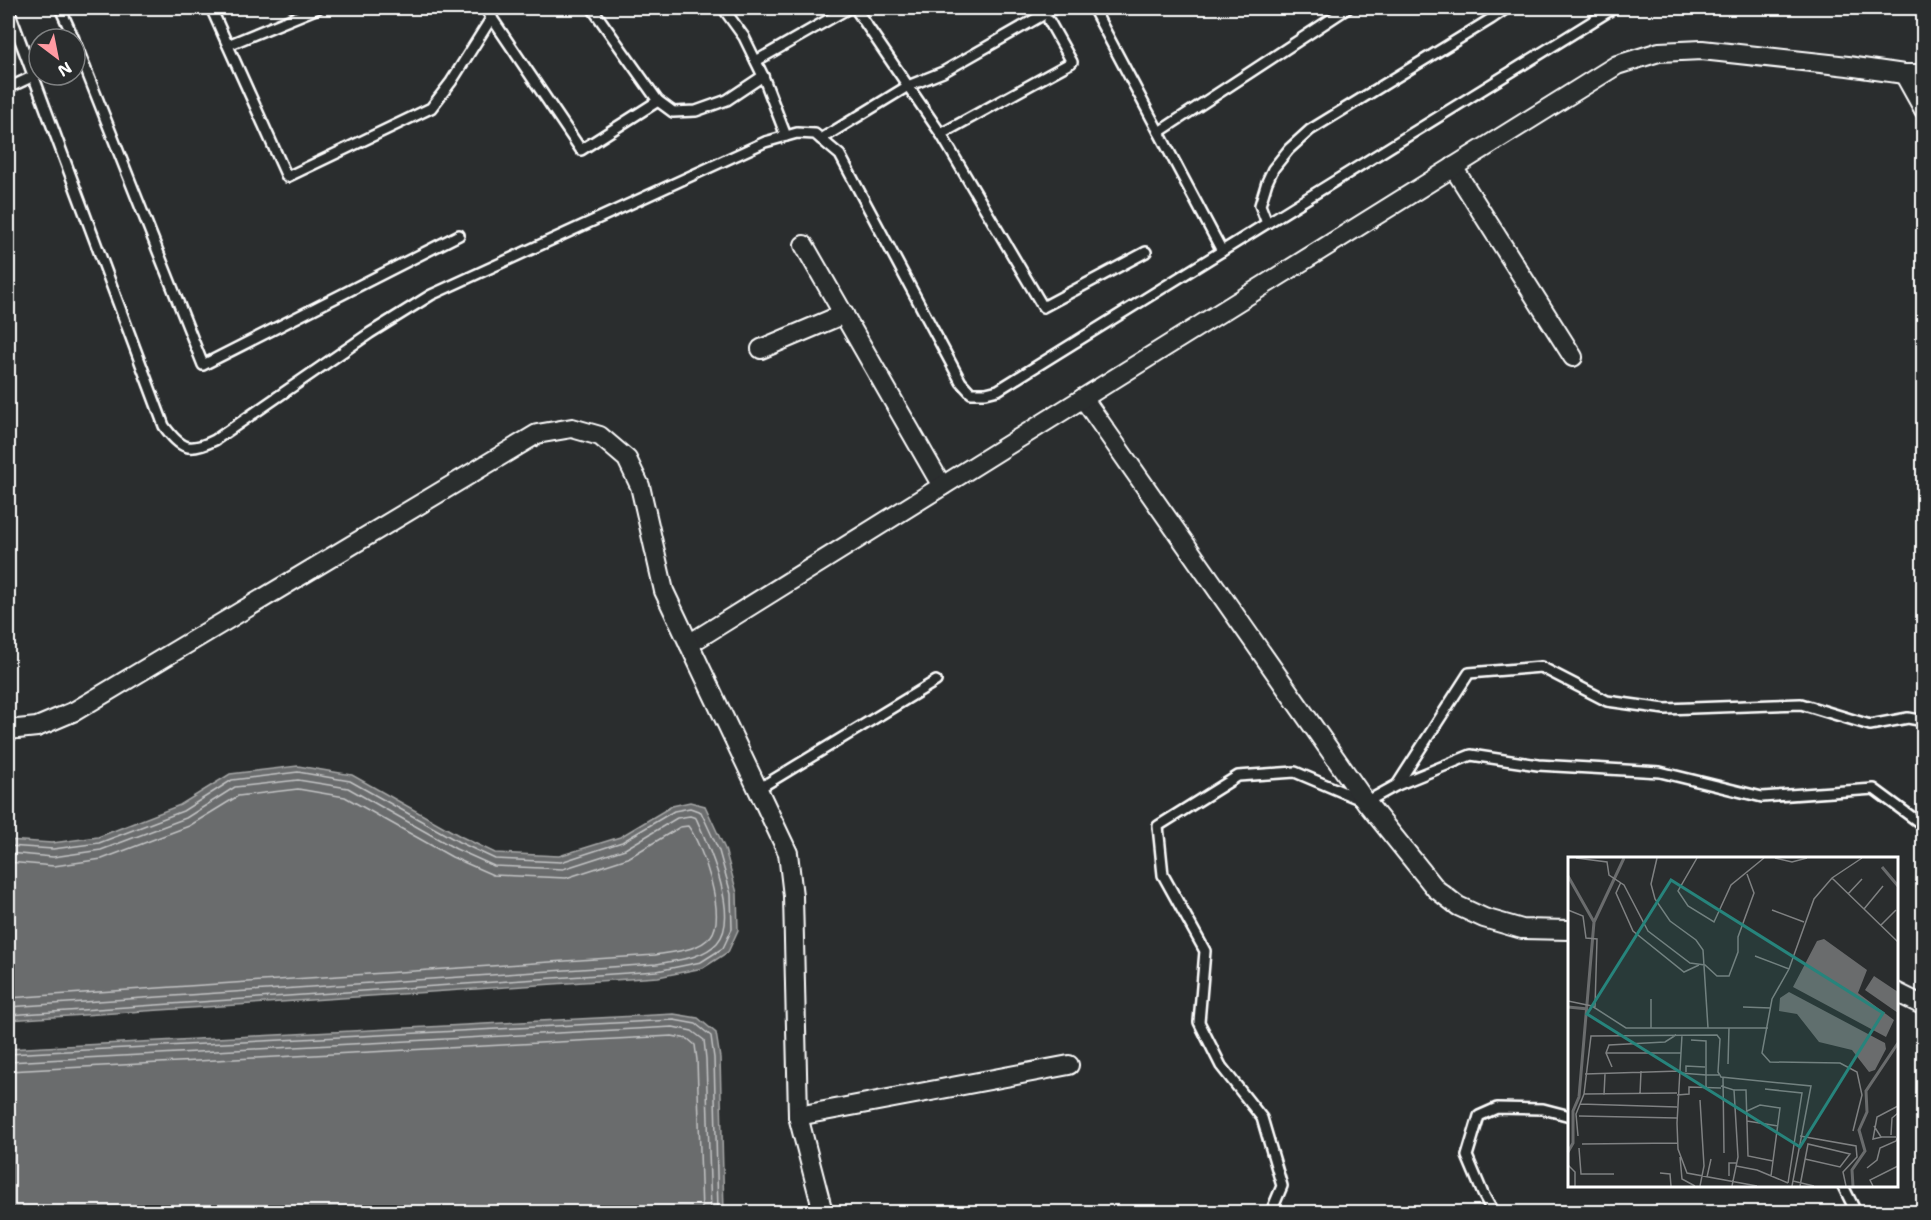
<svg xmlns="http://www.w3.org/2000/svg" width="1931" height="1220" font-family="'Shantell Sans',sans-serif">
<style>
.water{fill:#6a6c6d;stroke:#a6a7a7;stroke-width:1.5}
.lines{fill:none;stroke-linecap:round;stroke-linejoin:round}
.shore{stroke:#c3c4c5;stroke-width:1.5}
.lane-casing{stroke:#fff;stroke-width:14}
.street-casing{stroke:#fff;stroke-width:22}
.lane{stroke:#2a2d2e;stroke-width:9}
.street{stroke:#2a2d2e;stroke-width:18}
.inset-river{fill:none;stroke:#6a6c6d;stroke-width:3}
.inset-road{fill:none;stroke:#7f8182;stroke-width:1.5}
.view{fill:#27847c;fill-opacity:0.15;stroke:#27847c;stroke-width:3}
.inset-edge{fill:none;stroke:#fff;stroke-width:3}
</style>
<rect width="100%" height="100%" fill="#2a2d2e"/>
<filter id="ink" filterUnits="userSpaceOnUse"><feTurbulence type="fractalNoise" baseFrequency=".0167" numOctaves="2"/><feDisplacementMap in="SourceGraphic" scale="12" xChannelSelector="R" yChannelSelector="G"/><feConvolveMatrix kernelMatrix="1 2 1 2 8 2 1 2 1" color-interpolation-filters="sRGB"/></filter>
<g filter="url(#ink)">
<!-- water -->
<g class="water">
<polygon points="298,766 352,775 462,837 495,853 559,856 620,837 672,806 690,802 705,806 725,849 737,893 738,930 728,952 703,968 658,977 8,1020 8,840 52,843 98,837 180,805 230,774"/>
<polygon points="674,1014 698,1018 716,1033 720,1058 724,1212 8,1212 8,1049"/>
</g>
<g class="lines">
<!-- shore -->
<g class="shore">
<polyline points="8,846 53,849 99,843 183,811 232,780 298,772 350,781 459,842 495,859 561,862 622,842 674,811 690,808 701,812 719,851 731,894 732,929 723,948 701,962 657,971 8,1015"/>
<path d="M8,853L53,857L101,850L186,818L235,787L298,780L348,788L456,849L494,866L563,869L625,849L677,818L690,816L696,818C708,845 741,917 717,943C702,959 676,960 656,964L8,1007"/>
<path d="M8,862L54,866L102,859L189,826L238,796L298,789L345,797L452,857L493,875L566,878L628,858L680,827L688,826C702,844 727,915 711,936C699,951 672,952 655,955L8,998"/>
<polyline points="8,1054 674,1020 696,1024 711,1036 714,1058 718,1212"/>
<polyline points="8,1062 673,1027 692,1031 704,1040 706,1059 711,1212"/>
<polyline points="8,1071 672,1036 688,1039 695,1045 697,1060 702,1212"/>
</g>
<!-- lane casing -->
<g class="lane-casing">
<g id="lane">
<path d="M8,8L164,426C181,449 189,453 215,440L370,333L431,295L765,142L797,133L815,134L840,155L961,382L971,393H986L998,390L1614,8"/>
<polyline points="60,8 74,39"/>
<polyline points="211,8 287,177 431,108 451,82 492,17"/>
<polyline points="485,8 581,150 658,101"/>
<polyline points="592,8 658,101 673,112 696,111 727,100 763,76"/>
<polyline points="723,8 744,37 763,76 786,136"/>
<polyline points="855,8 908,86 943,72 1055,8"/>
<polyline points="1093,8 1222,251"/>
<polyline points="75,42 203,365 459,235"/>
<polyline points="228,45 318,8"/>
<polyline points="756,61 849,8"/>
<polyline points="8,88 38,74"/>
<polyline points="1159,132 1348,8"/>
<polyline points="941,134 1072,62 1049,21"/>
<polyline points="821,139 908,86 941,134 1043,307 1146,252"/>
<polyline points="1267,223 1260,205 1267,182 1273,169 1289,149 1310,130 1491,19 1507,8"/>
<polyline points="1397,785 1469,673 1541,667 1607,701 1665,709 1801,704 1870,725 1908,718 1924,721"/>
<polyline points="758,789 936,681"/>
<polyline points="1843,1186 1854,1208 1854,1212"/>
<polyline points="1271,1212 1282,1186 1262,1118 1221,1066 1199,1022 1205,951 1163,875 1158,826 1238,776 1295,772 1366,802 1397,785 1471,755 1538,765 1660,772 1762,797 1874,789 1924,826"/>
<polyline points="1493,1212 1483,1194 1467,1156 1479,1116 1497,1108 1543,1109 1570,1116"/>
</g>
</g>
<!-- street casing -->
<g class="street-casing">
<g id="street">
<polyline points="1904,74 1924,110"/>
<polyline points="1453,167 1573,357"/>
<polyline points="804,245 942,486"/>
<polyline points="761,349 844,314"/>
<polyline points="1083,398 1366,802 1436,889 1458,906 1484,918 1522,929 1570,930"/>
<polyline points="689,644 1617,65 1659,52 1702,50 1848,66 1904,74 1924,74"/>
<polyline points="8,730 37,727 75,711 537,434 572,428 600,436 627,459 640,486 664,591 788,853 793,896 798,1116 823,1212"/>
<polyline points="1896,992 1924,1006"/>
<polyline points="798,1116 1069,1065"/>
</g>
</g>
<!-- lane -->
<use href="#lane" class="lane"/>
<!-- street -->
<use href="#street" class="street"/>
</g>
</g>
<!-- overview -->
<g transform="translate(1568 857)">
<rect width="330" height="330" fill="#2a2d2e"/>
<path d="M256,82L299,113L290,136L326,163L318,180L225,130L249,84ZM306,119L330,135V156L297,133ZM221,135L317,186L318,192L307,213L301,215L284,193L251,185L229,157L211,154L212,141Z" fill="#6a6c6d"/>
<path class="inset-river" d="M314,10L330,29M0,19L26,65M0,150L20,152M0,295L5,286V254L11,240L26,65L56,1M285,329L284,313L297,294L291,273L299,255L298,234L330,186"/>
<path class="inset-road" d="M8,1L39,5L41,18L56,28L80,74L122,106L137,108L149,119H161L170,95V80L186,36L179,17M89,1L83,27L87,42L102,64L128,83L135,93L140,171M129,1L110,34L120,49L146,65L163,28L196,1M207,1L224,5L239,1M264,21L330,85M53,25L48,36L65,74L116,115L131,108M280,37L294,22M296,52L315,29M0,53L15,59L18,81L29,82L27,150M204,53L236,65M313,68L328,53M187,99L221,112M83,142V171M0,144L24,149L58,171H200M175,150L203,151M114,178L109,266L110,292L119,316L189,329M123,183L138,184V218H151M38,196H113M160,207L161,171M44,210L38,196L41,188L97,185L108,178M118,215V209L137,210M112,216L138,218V230M17,217L112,214M155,221L156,296M153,229L166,233L170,300L164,329M197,232L234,236L220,326M166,233H178L180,299L205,304M16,237L109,236M72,237L73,214M36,238L37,217M109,238L121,237V230L153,231M132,243L136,309L132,329M12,247L109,250M179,254L192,248L212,251L203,319M11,259L109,261M179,264L210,269M306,269L313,280H328M285,274L294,238L289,215L272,206L202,205L194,196L204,142L221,112L246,42L264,21L294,1M323,278L324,261L330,256M10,279L8,257L16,237L23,179L149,178L152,182L150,215L153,220L243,229L224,329M232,279L288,289L289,300L275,315L278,329M314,280L305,282L309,260L330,249M14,287L110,286M11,291L13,317H46M112,300L114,322L127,329M0,308L7,315V329M168,309L189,313L220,326M299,311L309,303L312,291L328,284L330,279M92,316L102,317L103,329M161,319V306H169M139,320L143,302M225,324L246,329M232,329L240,287L282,297L272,310L237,302M305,329L302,323L330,309"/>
<path class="view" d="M103,23L315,156L232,290L19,157Z"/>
<rect width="330" height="330" class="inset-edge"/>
</g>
<!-- margin -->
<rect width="1931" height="1220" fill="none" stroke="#2a2d2e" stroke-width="30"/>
<rect x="15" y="15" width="1901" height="1190" fill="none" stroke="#fff" stroke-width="2" filter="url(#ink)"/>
<!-- north arrow -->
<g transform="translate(57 57) rotate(148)"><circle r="28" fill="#2a2d2e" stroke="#7f8182" stroke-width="1.5"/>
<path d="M0-4.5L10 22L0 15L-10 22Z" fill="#ff9aa2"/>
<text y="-9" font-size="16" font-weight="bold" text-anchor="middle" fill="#ffffff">N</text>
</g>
</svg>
